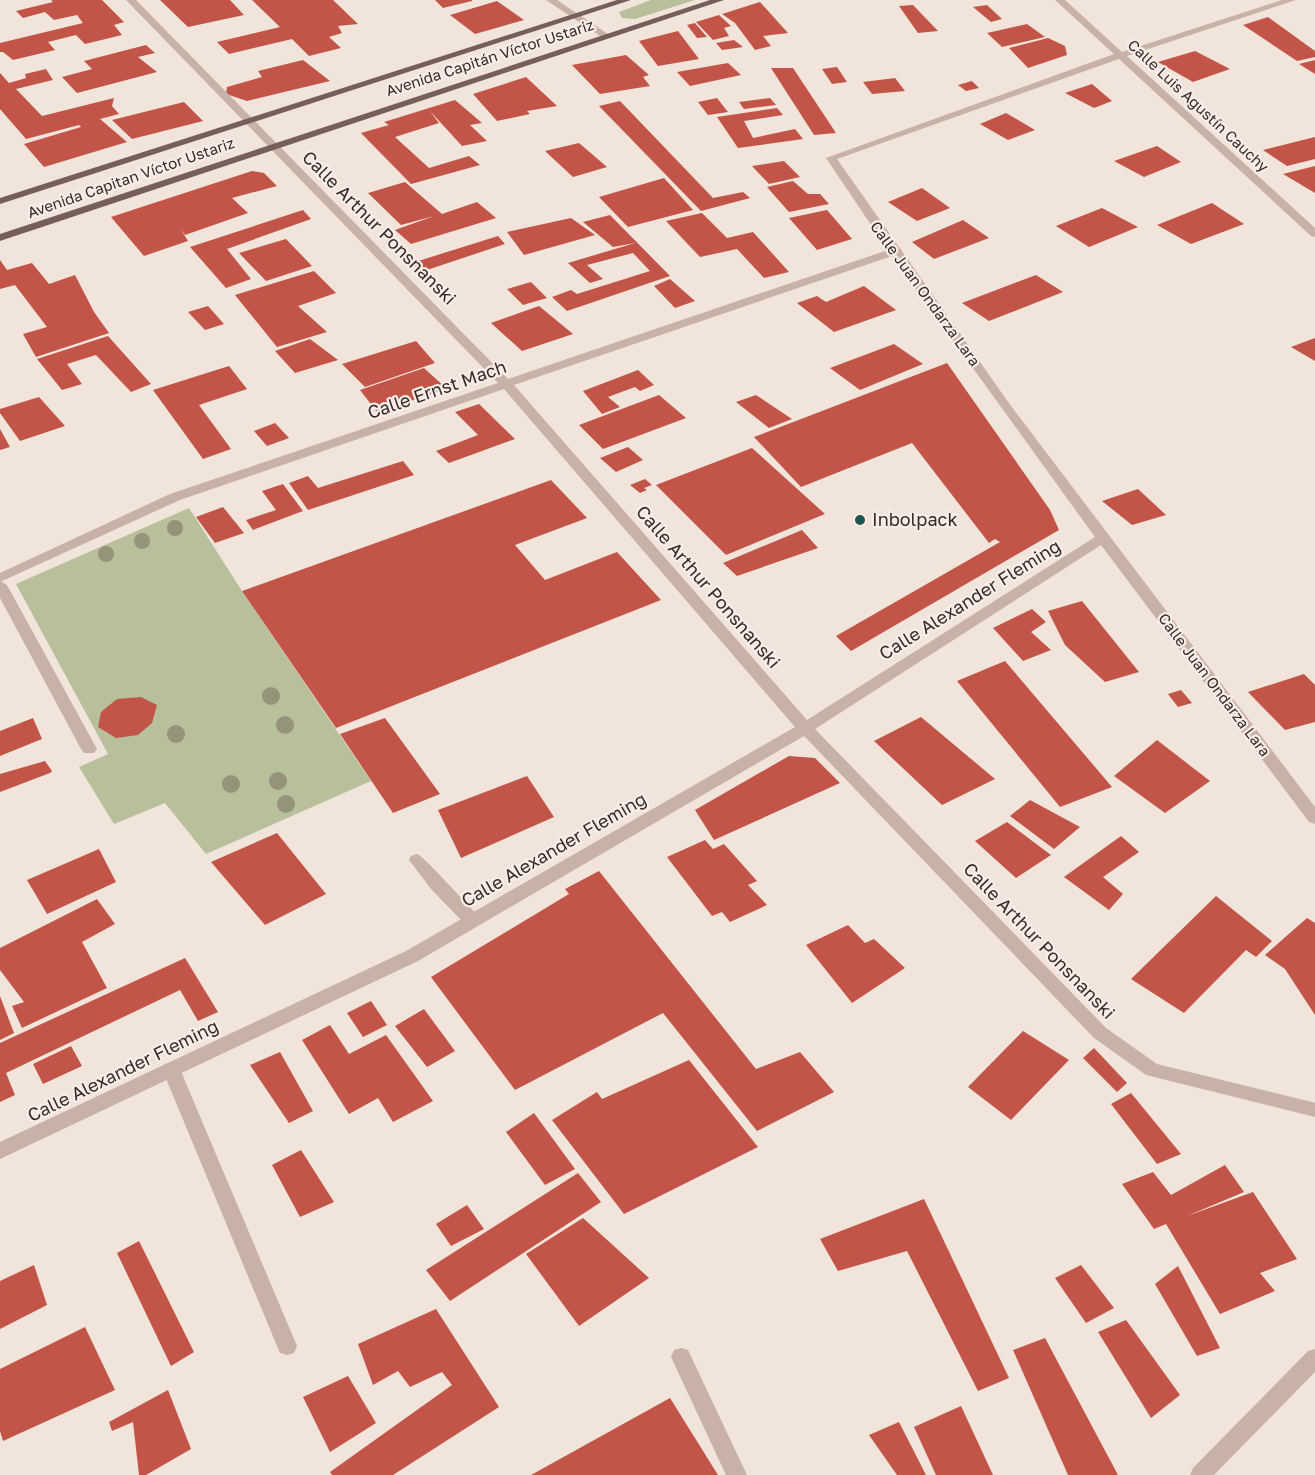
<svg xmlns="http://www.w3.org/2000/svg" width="1315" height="1475" font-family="'Golos Text',sans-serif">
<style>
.green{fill:#b8bf9b}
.building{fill:#c25548}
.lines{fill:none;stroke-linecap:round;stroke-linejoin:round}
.service{fill:#c8b2a7;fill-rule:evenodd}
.minor{fill:#c8b2a7;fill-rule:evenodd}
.primary{fill:#775f59;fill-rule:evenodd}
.tree{fill:#95947b}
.poi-dot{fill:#1f5551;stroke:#f9eee7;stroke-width:2}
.labels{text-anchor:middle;stroke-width:4.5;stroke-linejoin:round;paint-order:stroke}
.far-street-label{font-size:15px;fill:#352a28;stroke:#f9eee7}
.street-label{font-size:18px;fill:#352a28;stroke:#f9eee7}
.poi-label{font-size:18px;fill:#352a28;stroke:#f9eee7;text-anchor:start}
</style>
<rect width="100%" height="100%" fill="#f1e4db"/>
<!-- green -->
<g class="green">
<polygon points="651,0 695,0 635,19 622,18 619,12"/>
<polygon points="189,508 242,591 371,781 206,854 165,803 114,824 79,767 108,754 16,584"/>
</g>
<!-- building -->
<g class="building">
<polygon points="51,0 102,0 124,22 114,25 122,35 85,44 76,35 48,42 55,50 13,60 3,52 0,52 0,43 83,23 77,15 54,20 45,12 23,18 16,11 53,2"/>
<polygon points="160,0 230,0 244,15 188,27"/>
<polygon points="252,0 333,0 358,24 338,26 342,33 329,37 341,48 309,56 292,39 229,54 217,42 280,27"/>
<polygon points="435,0 472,0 472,1 443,8"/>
<polygon points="497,1 524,20 475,34 450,15"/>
<polygon points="760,2 788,33 763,36 771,46 755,50 735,23 722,14"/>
<polygon points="913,5 938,31 918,33 899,6"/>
<polygon points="987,5 1002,19 991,22 973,7"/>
<polygon points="719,15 731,26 724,28 729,36 713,40 696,22"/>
<polygon points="1268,17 1315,51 1315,57 1297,61 1243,25"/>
<polygon points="695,23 707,37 697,38 687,25"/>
<polygon points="1027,24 1045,37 1002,47 987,33"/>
<polygon points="678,31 699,59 658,66 639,41"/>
<polygon points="1048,38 1065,46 1067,55 1028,68 1009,48"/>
<polygon points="734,40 743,47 722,50 716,43"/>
<polygon points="146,45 155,53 138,57 157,72 77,93 62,77 92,69 84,61"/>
<polygon points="1195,51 1230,69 1193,82 1158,62"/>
<polygon points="626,55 649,75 643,77 650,86 600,94 572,65"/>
<polygon points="303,60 330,81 247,101 226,94 227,87 262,77 258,71"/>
<polygon points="1315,60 1315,74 1299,64"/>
<polygon points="728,63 741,75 690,86 677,72"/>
<polygon points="837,67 847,82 832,84 822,69"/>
<polygon points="771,68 793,68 836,133 814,135"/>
<polygon points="46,69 53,80 16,89 42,116 114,98 112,106 119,114 100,119 127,142 44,167 24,144 81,127 79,125 26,139 0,109 0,73 9,83 26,78 25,74"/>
<polygon points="526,77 557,106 527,111 530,114 497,121 473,94"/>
<polygon points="895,78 905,91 872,94 863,82"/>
<polygon points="972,81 979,88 966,91 958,85"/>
<polygon points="1092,84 1112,101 1094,108 1065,93"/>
<polygon points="717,98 728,112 708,115 698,102"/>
<polygon points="770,98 776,105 744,109 739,102"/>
<polygon points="455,100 482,123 470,125 487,141 462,146 430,111 439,123 395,137 429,168 469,156 480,165 411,184 361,133 389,125 384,122"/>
<polygon points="620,101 713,198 743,192 750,198 701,211 599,106"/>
<polygon points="184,102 203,121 132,139 112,120"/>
<polygon points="777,108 783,115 744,121 753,138 795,129 803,139 738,148 717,117"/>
<polygon points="1006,113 1035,130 1008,140 980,124"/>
<polygon points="1315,137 1315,159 1287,166 1263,150"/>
<polygon points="579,143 607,167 573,177 545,151"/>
<polygon points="1157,146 1181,162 1144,177 1114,161"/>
<polygon points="784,161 800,177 769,184 752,166"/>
<polygon points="1315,166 1315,193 1283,174"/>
<polygon points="252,171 264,173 277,186 232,198 248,213 185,235 180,228 188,241 144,256 111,217"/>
<polygon points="664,178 693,210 628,227 599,197"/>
<polygon points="793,181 808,194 820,194 829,204 789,212 767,187"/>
<polygon points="405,182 442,214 477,202 496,218 411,244 395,230 434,216 401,225 368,193"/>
<polygon points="922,188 950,208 917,221 888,202"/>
<polygon points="1212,203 1244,224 1191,244 1157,225"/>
<polygon points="1102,208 1138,227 1089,247 1056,226"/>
<polygon points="303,210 311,219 227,249 251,279 226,288 190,247"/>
<polygon points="827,210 852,239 817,250 789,218"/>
<polygon points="702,213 727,238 753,232 789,272 764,278 737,249 700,257 666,221"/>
<polygon points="610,215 670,276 567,311 552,297 571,290 577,294 650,271 633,253 587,265 603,279 590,283 568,263 635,243 613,247 583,222"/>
<polygon points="571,218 595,235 524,255 507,232"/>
<polygon points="963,220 989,238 934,259 912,242"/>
<polygon points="498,236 505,244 421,272 412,263"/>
<polygon points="286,239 312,266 266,281 239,253"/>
<polygon points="0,260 7,270 32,263 49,284 75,275 94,312 109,333 36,357 23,334 47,327 15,285 0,289"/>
<polygon points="314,271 336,293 298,306 327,332 277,347 235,295"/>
<polygon points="1036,275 1063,292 989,321 962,303"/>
<polygon points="670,279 695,301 675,308 654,286"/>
<polygon points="531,282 547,298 523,305 507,289"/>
<polygon points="864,286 896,310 834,332 797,303 817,296 826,302"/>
<polygon points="208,306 224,324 205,330 188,312"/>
<polygon points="539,306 573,334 522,351 491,323"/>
<polygon points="108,336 151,384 131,392 96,355 67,364 82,384 62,390 37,359"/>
<polygon points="1315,338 1315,361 1291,347"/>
<polygon points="310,339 338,360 295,373 275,351"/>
<polygon points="416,341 435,363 365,387 342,364"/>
<polygon points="894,344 923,364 860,390 830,368"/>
<polygon points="947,363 1050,510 1059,530 851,651 836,636 1000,542 995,539 989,543 912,443 801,487 754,437"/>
<polygon points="229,366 247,389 199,405 231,449 203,459 153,390"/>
<polygon points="424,368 447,389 377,412 360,390"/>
<polygon points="638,370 654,385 640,391 635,387 608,397 620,407 602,414 583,391"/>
<polygon points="659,395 686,418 603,449 579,425"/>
<polygon points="756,395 792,419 769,428 736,402"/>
<polygon points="39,397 65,426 20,441 0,413 0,409"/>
<polygon points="479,404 515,439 449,463 436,451 478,435 455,412"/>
<polygon points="275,423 289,438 267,446 254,431"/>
<polygon points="0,429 10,447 0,450"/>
<polygon points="628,447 643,460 616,472 600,458"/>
<polygon points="752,448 825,514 726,555 656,485"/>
<polygon points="403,461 414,475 308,510 289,483 308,476 318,488"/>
<polygon points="645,479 652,485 644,488 647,490 640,493 630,485"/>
<polygon points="551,480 587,518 515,545 545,580 617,552 661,600 336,728 242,591"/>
<polygon points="283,484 303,511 253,530 246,520 276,510 262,491"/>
<polygon points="1138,489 1166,515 1132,525 1102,501"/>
<polygon points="223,507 244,533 215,543 196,517"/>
<polygon points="802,530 818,548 737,576 723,563"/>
<polygon points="1082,601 1139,672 1105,682 1065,645 1048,611"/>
<polygon points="1032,609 1046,622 1031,632 1051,650 1023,661 993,628"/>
<polygon points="1005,661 1112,787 1060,807 957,681"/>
<polygon points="1304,674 1315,685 1315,722 1285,730 1248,692"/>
<polygon points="1181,690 1192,703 1178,707 1168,694"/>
<polygon points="141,697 157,705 152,723 138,735 116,738 98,727 101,712 117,699"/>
<polygon points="921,717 995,779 942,805 874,741"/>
<polygon points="33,718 42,739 0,756 0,731"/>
<polygon points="385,718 440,794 393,813 340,734"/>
<polygon points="1157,740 1210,781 1165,813 1114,776"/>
<polygon points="789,756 815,758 840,783 714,840 695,810"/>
<polygon points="45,761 52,771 50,773 0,792 0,774"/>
<polygon points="527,776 554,817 461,858 438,810"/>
<polygon points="1030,800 1080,827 1054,849 1010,816"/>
<polygon points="1007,822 1051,855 1016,878 975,841"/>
<polygon points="277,833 326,894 265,925 211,862"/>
<polygon points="1121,836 1139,852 1103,877 1123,894 1109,910 1064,877"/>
<polygon points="705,840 713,849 724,844 757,881 748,885 767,905 730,922 722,912 712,916 667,857"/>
<polygon points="99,849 116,882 47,914 27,880"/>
<polygon points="599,871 756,1069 800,1052 834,1092 757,1131 663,1013 515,1090 431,977 569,894 565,889"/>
<polygon points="1216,896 1272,941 1256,957 1246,950 1184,1013 1131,979"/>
<polygon points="97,899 115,924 82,942 107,988 22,1028 12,1006 24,1002 0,970 0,948"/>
<polygon points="1307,918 1315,923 1315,1015 1285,969 1265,955"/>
<polygon points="848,925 865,943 874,939 905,968 852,1003 806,945"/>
<polygon points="185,958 218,1012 198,1021 180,990 6,1073 15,1095 0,1102 0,1043"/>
<polygon points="0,996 14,1033 0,1040"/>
<polygon points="371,1001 387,1025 363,1037 347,1013"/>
<polygon points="424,1009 455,1051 427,1067 395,1026"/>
<polygon points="330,1025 349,1054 386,1035 433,1101 393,1122 378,1098 349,1114 302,1040"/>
<polygon points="1023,1031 1069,1060 1011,1120 968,1087"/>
<polygon points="71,1046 82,1066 43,1084 33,1064"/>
<polygon points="1094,1048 1127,1083 1117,1092 1083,1058"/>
<polygon points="280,1052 313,1111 289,1123 250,1065"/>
<polygon points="689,1060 758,1147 624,1214 552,1120 597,1092 602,1099"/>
<polygon points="1131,1093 1181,1154 1157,1164 1111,1104"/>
<polygon points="534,1113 575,1169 545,1185 506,1132"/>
<polygon points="301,1150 334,1202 300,1217 272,1165"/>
<polygon points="1225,1165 1244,1192 1187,1216 1253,1192 1297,1259 1260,1273 1275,1291 1220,1314 1166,1224 1154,1229 1122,1184 1153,1172 1171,1195"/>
<polygon points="578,1173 601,1202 450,1301 426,1270"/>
<polygon points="924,1199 1009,1378 978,1391 907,1251 838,1271 820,1239"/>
<polygon points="467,1205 484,1229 451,1246 436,1224"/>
<polygon points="583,1218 649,1278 579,1326 526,1254"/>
<polygon points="139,1241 194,1352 171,1366 117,1253"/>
<polygon points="34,1265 47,1305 0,1329 0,1281"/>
<polygon points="1081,1265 1114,1308 1086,1323 1055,1278"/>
<polygon points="1178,1266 1220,1348 1197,1356 1155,1284"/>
<polygon points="436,1309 499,1407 393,1475 332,1475 330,1472 452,1385 442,1372 410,1387 398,1371 373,1385 358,1344"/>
<polygon points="1126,1320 1180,1395 1151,1418 1098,1332"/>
<polygon points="85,1327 115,1390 3,1441 0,1431 0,1369"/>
<polygon points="1045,1338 1118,1475 1068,1475 1013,1350"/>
<polygon points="348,1376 376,1423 330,1452 303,1397"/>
<polygon points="168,1390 191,1449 146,1475 139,1475 133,1422 112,1431 109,1422"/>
<polygon points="670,1398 718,1475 531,1475"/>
<polygon points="961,1406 993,1475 936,1475 914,1427"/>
<polygon points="899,1422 926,1475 897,1475 869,1435"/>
</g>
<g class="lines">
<!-- service -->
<g class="service">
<polygon points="0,581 7,585 97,749 94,753 84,753 81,749 0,598"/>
<path d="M417,854C424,856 468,906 478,915L480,920L478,925H466L431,889L409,860L411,856Z"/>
<polygon points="171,1062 177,1064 180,1069 297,1346 294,1353 287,1355 280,1353 277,1346 162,1069 165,1064"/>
<polygon points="681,1348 688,1350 747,1475 726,1475 671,1357 674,1350"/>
</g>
<!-- minor -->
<g class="minor">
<path d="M126,0H136L508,379L888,250L826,158L1114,54L1055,0H1065L1122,52L1282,0H1296L1127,56L1315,228V237L1311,236L1119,59L837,159L1011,406L1315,807V824L1309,822L1101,545L815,729L1106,1028L1157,1064L1312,1102L1315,1103V1117L1146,1075L1094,1038L804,736L418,961L0,1159V1142L406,951L795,727L504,389L180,500L0,582V573L170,494L498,383ZM892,256L1095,537L807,720L514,385Z"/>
<polygon points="546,0 557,0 611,36 603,38"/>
<polygon points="1315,1349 1315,1372 1214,1475 1190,1475 1193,1468 1308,1351"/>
</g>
<!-- primary -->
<g class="primary">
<polygon points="617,0 631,0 0,204 0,198"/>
<polygon points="710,0 724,0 0,241 0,234"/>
</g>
</g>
<!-- trees -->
<g class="tree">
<circle cx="175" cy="528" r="8"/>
<circle cx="142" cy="541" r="8"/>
<circle cx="106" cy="554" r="8"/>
<circle cx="271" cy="696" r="9"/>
<circle cx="285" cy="725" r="9"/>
<circle cx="176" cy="734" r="9"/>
<circle cx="278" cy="781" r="9"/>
<circle cx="231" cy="784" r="9"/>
<circle cx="286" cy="804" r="9"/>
</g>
<!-- markers -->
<circle class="poi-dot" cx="860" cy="520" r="6"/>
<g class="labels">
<!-- far-street labels -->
<g class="far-street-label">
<text transform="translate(490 58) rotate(-18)" y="5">Avenida Capitán Víctor Ustariz</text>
<text transform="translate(1198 106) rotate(43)" y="5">Calle Luis Agustín Cauchy</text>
<text transform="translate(131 178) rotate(-19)" y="5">Avenida Capitan Víctor Ustariz</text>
<text transform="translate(925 294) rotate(54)" y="5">Calle Juan Ondarza Lara</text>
<text transform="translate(1214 685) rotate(53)" y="5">Calle Juan Ondarza Lara</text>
</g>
<!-- street labels -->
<g class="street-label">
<text transform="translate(379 228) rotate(45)" y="6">Calle Arthur Ponsnanski</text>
<text transform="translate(437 390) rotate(-19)" y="6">Calle Ernst Mach</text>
<text transform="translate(708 587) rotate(49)" y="6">Calle Arthur Ponsnanski</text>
<text transform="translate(970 600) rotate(-32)" y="6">Calle Alexander Fleming</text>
<text transform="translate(554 850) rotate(-30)" y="6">Calle Alexander Fleming</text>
<text transform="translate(1039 941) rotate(46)" y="6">Calle Arthur Ponsnanski</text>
<text transform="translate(123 1071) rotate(-26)" y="6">Calle Alexander Fleming</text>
</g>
<!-- poi labels -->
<g class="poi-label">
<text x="872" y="526">Inbolpack</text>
</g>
</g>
</svg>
